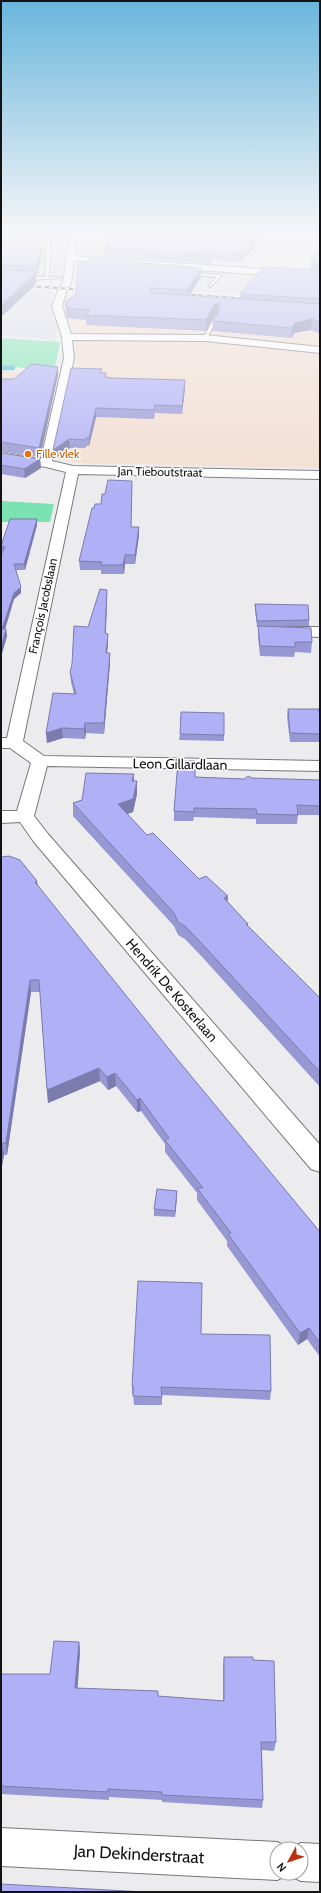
<svg xmlns="http://www.w3.org/2000/svg" width="321" height="1893" font-family="Cabin,sans-serif">
<style>
.built{fill:#dddee9}
.industrial{fill:#f3ddd0}
.green{fill:#7ae3b1}
.lines{fill:none;stroke-linecap:round;stroke-linejoin:round}
.stream{stroke:#4bb8cb;stroke-width:4.5}
.lane-casing{stroke:#77777a;stroke-width:2}
.street-casing{stroke:#77777a;stroke-width:2}
.lane{fill:#fff;fill-rule:evenodd}
.street{fill:#fff;fill-rule:evenodd}
.rail-casing{stroke:#4b4b4c;stroke-width:2}
.rail{stroke:#fff;stroke-width:1.5;stroke-dasharray:4;stroke-linecap:butt}
.wall{fill:#9797d4}
.shaded-wall{fill:#7b7bad}
.building{fill:#b0b0f7;stroke:#7b7bad}
.food-dot{fill:#e8710a;stroke:#fff;stroke-width:1.5}
.labels{text-anchor:middle;stroke-width:3;stroke-linejoin:round;paint-order:stroke}
.far-food-label{font-size:12px;fill:#c56008;stroke:#fff;text-anchor:start}
.far-street-label{font-size:12px;fill:#131314;stroke:#fff}
.street-label{font-size:14px;fill:#131314;stroke:#fff}
.near-street-label{font-size:17px;fill:#131314;stroke:#fff}
</style>
<rect width="100%" height="100%" fill="#ececef"/>
<!-- built -->
<g class="built">
<polygon points="1,231 66,231 63,283 1,278"/>
<polygon points="81,231 278,231 242,272 320,278 320,299 73,283"/>
<polygon points="1,288 52,291 52,310 57,328 56,340 1,336"/>
</g>
<!-- industrial -->
<polygon class="industrial" points="69,293 320,308 320,468 76,463 59,459 56,457 75,376 56,375 30,455 1,451 1,370 75,376 79,366 77,365 73,331 61,304"/>
<!-- green -->
<g class="green">
<polygon points="1,338 60,342 54,372 16,367 1,368"/>
<polygon points="1,501 54,504 50,522 1,522"/>
</g>
<g class="lines">
<!-- stream -->
<polyline class="stream" points="1,368 13,368"/>
<!-- lane casing -->
<g class="lane-casing">
<g id="lane">
<polygon points="1,234 74,237 73,239 51,238 49,277 70,277 33,280 1,278 1,276 45,277 47,238 1,236"/>
<polygon points="187,272 220,275 222,276 210,287 208,286 217,277 186,274"/>
<polygon points="217,315 219,316 207,338 203,339 215,316"/>
</g>
</g>
<!-- street casing -->
<g class="street-casing">
<g id="street">
<polygon points="70,231 78,231 75,256 320,273 320,279 74,261 71,284 67,289 62,306 71,334 205,335 320,347 320,353 205,341 72,340 74,358 56,438 52,461 73,466 320,471 320,479 78,474 23,741 44,756 320,761 320,771 47,766 34,816 48,834 320,1145 320,1172 311,1169 34,842 20,822 1,823 1,811 17,811 31,763 10,748 1,748 1,738 7,738 66,472 46,467 1,460 1,452 41,459 64,358 62,337 52,306 59,288 63,283"/>
<polygon points="283,627 320,627 320,637 278,635 275,632 278,629"/>
<path d="M1,1828L277,1842L290,1848L301,1843L320,1844V1882L301,1881L288,1875L277,1880L1,1866ZM277,1849H301V1873H277Z"/>
</g>
</g>
<!-- lane -->
<use href="#lane" class="lane"/>
<!-- street -->
<use href="#street" class="street"/>
<!-- rail casing -->
<g class="rail-casing">
<g id="rail">
<polyline points="1,284 86,290"/>
<polyline points="179,294 250,299"/>
</g>
</g>
<!-- rail -->
<use href="#rail" class="rail"/>
</g>
<!-- wall -->
<g class="wall">
<polygon points="1,231 41,231 40,234 39,234 39,244 42,253 37,275 36,275 36,284 1,317"/>
<polygon points="108,231 269,231 241,262 212,260 210,264 104,256 104,247 107,244"/>
<polygon points="320,250 320,334 311,330 294,333 292,338 212,331 213,321 216,314 214,315 206,331 86,325 86,320 67,318 66,312 65,302 201,268 201,277 190,295 240,299 240,294 310,270 311,261"/>
<polygon points="102,373 106,373 106,377 185,388 182,414 155,413 154,419 96,417 89,446 86,446 86,448 70,448 54,459"/>
<polygon points="58,375 40,457 1,451 1,379 14,379"/>
<polygon points="1,453 40,459 41,468 25,478 1,474"/>
<polygon points="132,481 131,527 139,535 135,564 125,564 124,574 101,574 101,570 80,570 79,561 94,508 101,504 105,494"/>
<polygon points="37,519 37,525 25,570 16,570 21,593 14,599 5,629 6,629 7,636 1,657 1,555 2,553 1,546"/>
<polygon points="107,600 106,633 108,644 107,653 110,653 110,663 104,734 86,733 85,739 63,738 47,743 46,733 74,694 71,682 70,672 88,627"/>
<polygon points="255,604 309,620 309,626 265,627 312,642 311,653 295,652 294,657 260,656 258,637 258,627 257,627 255,610"/>
<polygon points="288,709 320,712 320,742 290,742 287,717"/>
<polygon points="180,734 224,735 224,741 179,740"/>
<polygon points="195,777 244,779 320,780 320,815 298,815 297,824 256,824 256,819 194,817 193,821 174,821 174,811"/>
<polygon points="134,781 137,781 137,794 133,812 127,814 147,835 199,879 227,901 248,924 248,926 320,998 320,1087 204,959 185,939 178,935 174,926 73,816 73,803"/>
<polygon points="1,857 37,881 38,887 177,1059 320,1232 320,1357 307,1339 298,1345 227,1246 227,1241 197,1200 197,1193 165,1152 165,1144 141,1111 137,1112 116,1086 108,1090 100,1081 48,1103 40,992 31,992 7,1155 4,1155 1,1171"/>
<polygon points="177,1191 175,1217 154,1216 154,1209"/>
<polygon points="201,1334 271,1391 270,1400 162,1395 162,1405 134,1405 133,1394 132,1394 132,1386"/>
<polygon points="79,1642 80,1651 77,1688 158,1696 223,1701 223,1666 224,1657 276,1742 274,1751 262,1750 263,1800 262,1808 162,1802 162,1800 109,1797 109,1800 1,1794 1,1674 50,1674"/>
</g>
<!-- shaded-wall -->
<g class="shaded-wall">
<polygon points="39,231 39,239 37,253 36,244"/>
<polygon points="261,231 269,231 241,262 241,253"/>
<polygon points="42,244 42,253 37,275 37,266"/>
<polygon points="213,251 212,260 210,264 210,254"/>
<polygon points="201,268 201,277 186,300 187,290"/>
<polygon points="36,271 36,284 1,317 1,306"/>
<polygon points="218,304 218,314 214,315 206,331 206,320 214,305"/>
<polygon points="312,319 311,330 294,333 292,338 292,328 295,323"/>
<polygon points="58,367 58,375 40,457 39,448"/>
<polygon points="185,380 185,388 182,414 182,406"/>
<polygon points="96,408 96,417 89,446 89,438"/>
<polygon points="69,439 70,448 54,459 53,450"/>
<polygon points="40,459 41,468 25,478 24,469"/>
<polygon points="37,519 37,525 25,570 24,564"/>
<polygon points="139,527 139,535 135,564 135,555"/>
<polygon points="125,555 125,564 124,574 123,565"/>
<polygon points="21,587 21,593 14,599 3,636 2,629 14,593"/>
<polygon points="107,590 107,600 105,643 105,633"/>
<polygon points="6,629 7,636 1,657 1,648"/>
<polygon points="108,634 108,644 106,663 106,653"/>
<polygon points="110,653 110,663 104,734 104,723"/>
<polygon points="85,723 86,733 85,739 84,729"/>
<polygon points="62,728 63,738 47,743 46,733"/>
<polygon points="134,774 134,786 132,781"/>
<polygon points="137,781 137,794 133,812 119,817 118,804"/>
<polygon points="37,881 38,893 35,882"/>
<polygon points="228,896 227,909 224,898"/>
<polygon points="30,980 31,992 7,1155 6,1143"/>
<polygon points="99,1068 100,1081 48,1103 47,1090"/>
<polygon points="115,1073 116,1086 108,1090 107,1077"/>
<polygon points="140,1098 141,1111 137,1112 137,1100"/>
<polygon points="2,1143 4,1155 1,1171 1,1150"/>
<polygon points="177,1191 177,1198 175,1217 175,1211"/>
<polygon points="309,1328 307,1339 298,1345 300,1333"/>
<polygon points="79,1642 80,1651 77,1697 75,1688"/>
</g>
<!-- building -->
<g class="building">
<polygon points="1,231 39,231 36,244 42,244 37,266 1,265"/>
<polygon points="108,231 261,231 241,253 213,251 210,254 104,247 107,244"/>
<polygon points="320,250 320,262 311,261"/>
<polygon points="90,258 201,268 187,290 149,288 152,293 320,304 320,323 312,319 295,323 292,328 213,321 221,307 218,304 214,305 206,320 86,315 90,310 67,308 65,302 76,295 79,262 85,262"/>
<polygon points="264,267 320,270 320,299 240,294"/>
<polygon points="1,270 36,271 35,274 1,306"/>
<polygon points="32,364 58,367 39,448 1,442 1,379 14,379"/>
<polygon points="71,368 102,369 100,373 106,373 105,377 112,378 185,380 182,406 155,405 154,410 96,408 89,438 86,438 86,440 69,439 53,450"/>
<polygon points="1,453 40,459 24,469 1,465"/>
<polygon points="108,480 132,481 131,527 139,527 135,555 125,555 123,565 101,565 102,562 79,561 92,508 94,508 95,504 101,504 102,494 105,494"/>
<polygon points="10,519 37,519 24,564 14,564 21,587 14,593 2,629 6,629 1,648 1,555 5,547 1,546"/>
<polygon points="100,589 107,590 105,633 108,634 106,653 110,653 104,723 85,723 84,729 62,728 46,733 53,693 76,694 70,672 72,664 74,626 88,627"/>
<polygon points="255,604 308,605 309,620 257,621"/>
<polygon points="258,626 311,628 312,642 295,642 295,647 260,646"/>
<polygon points="288,709 319,709 319,712 320,712 320,734 290,733"/>
<polygon points="181,712 224,713 224,735 180,734"/>
<polygon points="178,761 195,761 195,777 244,779 248,776 252,778 320,780 320,806 297,805 298,815 257,814 256,809 194,808 194,812 174,811"/>
<polygon points="86,773 134,774 132,781 137,781 133,799 118,804 147,835 153,833 199,879 206,876 228,896 224,898 248,924 246,924 320,998 320,1072 204,946 185,926 178,922 174,913 73,803 82,800"/>
<polygon points="9,856 20,860 37,881 35,882 177,1059 320,1232 320,1343 309,1328 300,1333 228,1234 231,1233 197,1188 203,1188 165,1140 169,1138 140,1098 137,1100 115,1073 107,1077 99,1068 47,1090 39,980 30,980 6,1143 2,1143 1,1150 1,857"/>
<polygon points="157,1189 177,1191 175,1211 154,1209"/>
<polygon points="138,1281 202,1283 201,1334 270,1335 271,1391 161,1387 162,1397 133,1396 133,1386 132,1386"/>
<polygon points="54,1641 79,1642 75,1688 158,1691 158,1696 224,1701 224,1657 253,1657 253,1660 274,1661 276,1742 261,1742 263,1800 162,1795 162,1792 108,1789 108,1792 1,1786 1,1674 50,1674"/>
<polygon points="1,1884 144,1892 1,1892"/>
</g>
<!-- sky -->
<linearGradient id="sky" x2="0" y2="1"><stop stop-color="#69b6dc"/><stop offset="0.47" stop-color="#f6f6f8"/><stop offset="1" stop-color="#f6f6f8" stop-opacity="0"/></linearGradient>
<rect width="321" height="496" fill="url(#sky)"/>
<!-- markers -->
<circle class="food-dot" cx="28" cy="454" r="4"/>
<g class="labels">
<!-- far-food labels -->
<g class="far-food-label">
<text x="36" y="458">Fille vlek</text>
</g>
<!-- far-street labels -->
<g class="far-street-label">
<text transform="translate(160 472) rotate(1)" y="4">Jan Tieboutstraat</text>
<text transform="translate(43 606) rotate(-78)" y="4">François Jacobslaan</text>
</g>
<!-- street labels -->
<g class="street-label">
<text transform="translate(180 764) rotate(1)" y="5">Leon Gillardlaan</text>
<text transform="translate(172 990) rotate(49)" y="5">Hendrik De Kosterlaan</text>
</g>
<!-- near-street labels -->
<g class="near-street-label">
<text transform="translate(139 1854) rotate(3)" y="6">Jan Dekinderstraat</text>
</g>
</g>
<!-- border -->
<rect width="321" height="1893" fill="none" stroke="#131314" stroke-width="4"/>
<!-- north arrow -->
<g transform="translate(289 1861) rotate(230)"><circle r="19" fill="#ffffff" stroke="#a1a1a1"/>
<path d="M0-3L7 15L0 10L-7 15Z" fill="#bc3112"/>
<text y="-6" font-size="11" font-weight="bold" text-anchor="middle" fill="#131314">N</text>
</g>
</svg>
